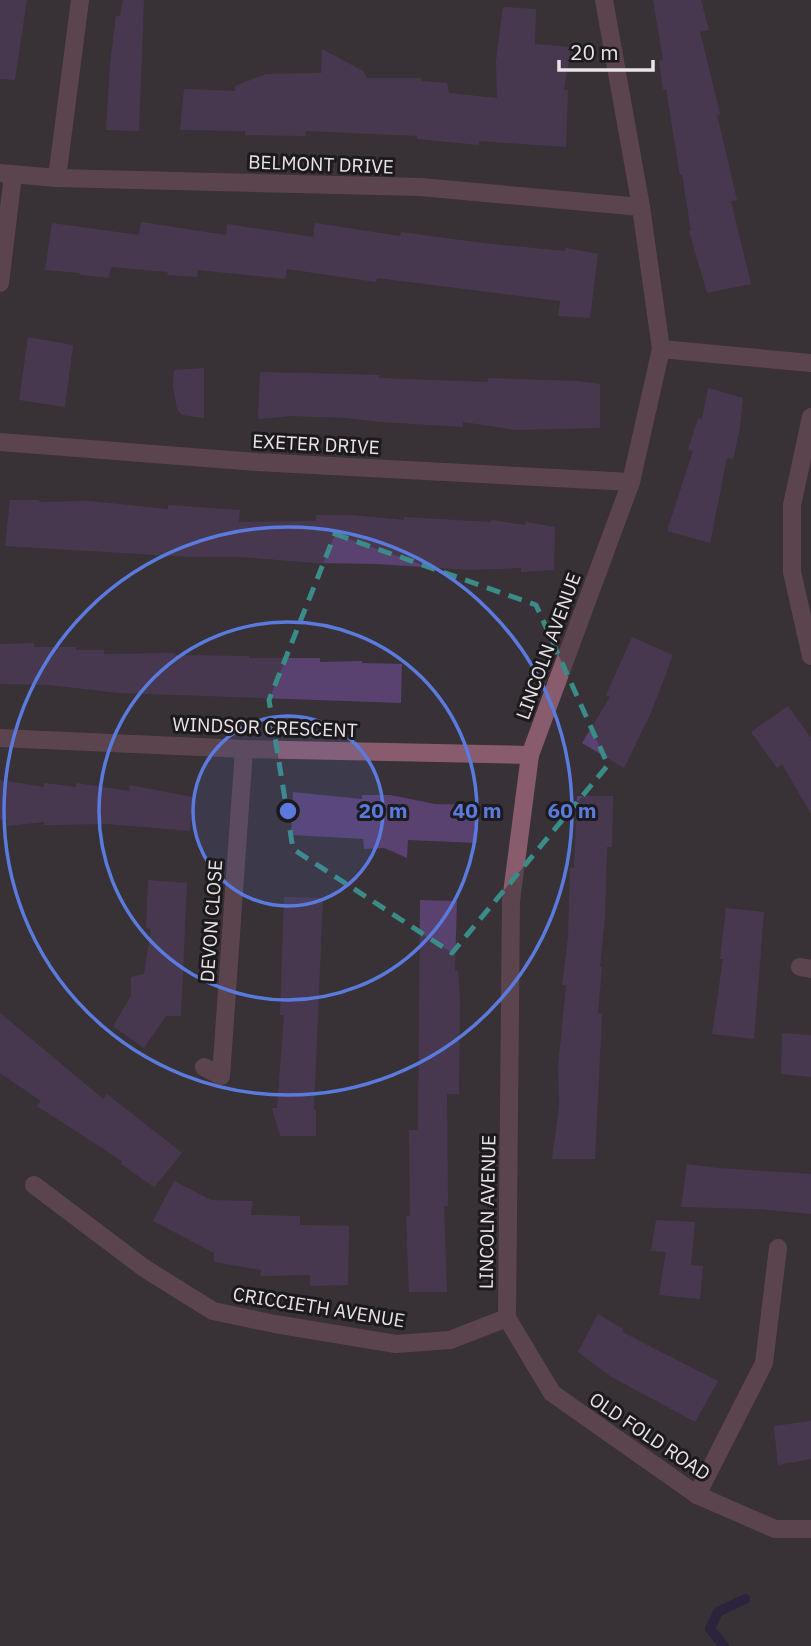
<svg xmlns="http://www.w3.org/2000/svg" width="811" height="1646" font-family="'IBM Plex Sans',sans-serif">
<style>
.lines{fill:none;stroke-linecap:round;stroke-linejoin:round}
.stream{stroke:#1b1643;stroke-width:10}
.building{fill:#594170}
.minor{stroke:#885c6d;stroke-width:18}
.marked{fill:none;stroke:#3a8c86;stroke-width:5;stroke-dasharray:14 9;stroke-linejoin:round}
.ring{fill:none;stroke:#5a7bdd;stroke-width:3.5}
.labels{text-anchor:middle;stroke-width:6;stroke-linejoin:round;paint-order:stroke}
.street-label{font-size:19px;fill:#e8e4e8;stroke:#1d1a1d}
.centre{fill:#5a7bdd;stroke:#1d1a1d;stroke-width:3.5}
.ring-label{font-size:21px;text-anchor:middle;font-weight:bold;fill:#5a7bdd;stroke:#1d1a1d;stroke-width:6;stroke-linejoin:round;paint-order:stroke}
</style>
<rect width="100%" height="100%" fill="#383137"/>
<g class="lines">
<!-- stream -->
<polyline class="stream" points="724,1646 710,1629 718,1612 745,1599"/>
</g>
<!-- building -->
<g class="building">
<polygon points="0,0 27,0 15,80 0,79"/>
<polygon points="123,0 144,0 139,131 106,130 110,64 116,16 120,16"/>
<polygon points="653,0 701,0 709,30 700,32 720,114 717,115 737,200 731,201 751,284 707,293 689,231 691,231 682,174 680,175 666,89 663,90 659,61 663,60"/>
<polygon points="503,7 536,9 535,44 571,47 564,90 568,90 566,147 479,141 479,145 417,139 417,136 306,131 306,136 245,135 245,131 180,130 184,89 235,91 235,86 266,74 321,73 322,49 363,71 367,78 421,78 421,81 447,83 449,93 497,98 496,61"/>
<polygon points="141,222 226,235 227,224 313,237 315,223 400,236 401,232 483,243 565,251 566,248 598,254 590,318 558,316 560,301 377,278 376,282 287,269 285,279 198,270 197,277 167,275 168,272 111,267 109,278 80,275 80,273 45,270 52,223 139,235"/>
<polygon points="28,337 73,345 65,407 19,400"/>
<polygon points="204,368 204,418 182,415 177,409 173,387 174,370"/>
<polygon points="260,372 346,374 379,375 379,378 488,382 488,378 578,381 600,384 600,428 516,430 463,422 463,427 381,422 345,418 291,416 258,419"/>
<polygon points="708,388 743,398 740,428 733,459 727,458 710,543 667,531 693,451 688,450 698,418 702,419"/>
<polygon points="10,500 39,500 39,502 90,501 168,509 168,505 240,510 239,522 316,521 316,515 350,515 404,520 404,517 491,522 492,520 525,525 526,522 555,527 554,570 521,572 521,568 470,570 376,564 314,563 241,557 190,557 5,546"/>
<polygon points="632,637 673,655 650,715 624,768 582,743 610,697 606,695"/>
<polygon points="34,643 34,647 76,647 76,650 104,650 104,654 175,653 175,655 249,656 249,658 320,658 320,662 362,661 362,663 402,664 401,703 119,693 49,685 0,684 0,644"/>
<polygon points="788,706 811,738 811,814 782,764 777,768 751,732"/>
<polygon points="0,780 44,787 44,783 76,787 76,783 130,791 130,785 192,797 190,831 108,824 44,825 44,822 7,826 7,819 0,820"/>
<polygon points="293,792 362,799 362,795 390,795 435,804 479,805 477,843 408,840 407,858 384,848 364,849 363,839 291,835"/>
<polygon points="577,796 613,796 612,847 607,847 605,916 600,967 602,967 598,1013 602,1014 595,1159 552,1159 559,1107 558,1067 566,985 562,985 568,937 570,868 574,868"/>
<polygon points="148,880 187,883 181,1016 166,1016 144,1048 113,1026 131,996 131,977 144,974 151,929 146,928"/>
<polygon points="284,897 323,898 314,1110 316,1110 316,1136 280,1136 272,1108 277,1108 284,1015 280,1015"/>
<polygon points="420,900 457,901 455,970 458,971 460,997 459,1094 447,1094 448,1206 444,1206 447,1292 409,1292 406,1216 410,1216 409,1130 418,1130"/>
<polygon points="726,908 764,912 754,1039 712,1034 723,959 720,959"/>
<polygon points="0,1013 103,1099 107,1094 182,1153 154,1187 121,1164 122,1161 37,1106 41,1101 0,1073"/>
<polygon points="782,1033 811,1035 811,1077 781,1074"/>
<polygon points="687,1164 718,1168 811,1174 811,1214 760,1209 681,1207"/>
<polygon points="174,1181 211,1200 253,1201 251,1215 300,1216 300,1225 349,1226 348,1285 310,1286 310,1275 260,1276 261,1270 214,1262 214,1253 153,1221"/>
<polygon points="656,1220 695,1222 691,1265 703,1266 700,1299 659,1295 666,1252 651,1251"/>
<polygon points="598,1314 623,1329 622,1332 718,1381 695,1422 610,1376 578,1352"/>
<polygon points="811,1421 811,1459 778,1465 774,1426"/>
</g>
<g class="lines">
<!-- minor -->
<g class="minor">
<polyline points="0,173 57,178 420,187 641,207"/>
<polyline points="57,178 80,0"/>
<polyline points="0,283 13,175"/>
<polyline points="661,349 811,363"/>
<polyline points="811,417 792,505 792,572 811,656"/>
<polyline points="0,442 257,462 631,482"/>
<polyline points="0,738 244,749 530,755"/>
<polyline points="800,967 811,969"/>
<polyline points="204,1067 221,1076 244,749"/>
<polyline points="34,1185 144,1268 213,1311 275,1324 396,1344 450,1340 507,1318"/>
<polyline points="507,1318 511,901 530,755 631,482 661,349 641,207 604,0"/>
<polyline points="507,1318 552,1393 697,1495 775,1529 811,1529"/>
<polyline points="697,1495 764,1363 778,1248"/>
</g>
</g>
<!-- marked area -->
<path d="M0 0H811V1646H0ZM335,534L536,605L608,765L452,953L293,849L269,700Z" fill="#383137" fill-opacity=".55" fill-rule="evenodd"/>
<path class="marked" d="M335,534L536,605L608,765L452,953L293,849L269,700Z"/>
<!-- distance rings -->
<circle cx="288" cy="811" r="95" fill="#5a7bdd" fill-opacity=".12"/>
<g class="ring">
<circle cx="288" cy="811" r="95"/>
<circle cx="288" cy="811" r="189"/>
<circle cx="288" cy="811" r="284"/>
</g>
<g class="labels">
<!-- street labels -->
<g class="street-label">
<text transform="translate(321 164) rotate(2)" y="7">BELMONT DRIVE</text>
<text transform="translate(316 444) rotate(3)" y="7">EXETER DRIVE</text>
<text transform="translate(548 646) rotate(-70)" y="7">LINCOLN AVENUE</text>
<text transform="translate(265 727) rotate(2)" y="7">WINDSOR CRESCENT</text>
<text transform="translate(211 921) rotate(-86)" y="7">DEVON CLOSE</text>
<text transform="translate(487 1212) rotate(-89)" y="7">LINCOLN AVENUE</text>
<text transform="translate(319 1307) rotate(9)" y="7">CRICCIETH AVENUE</text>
<text transform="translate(650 1436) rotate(34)" y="7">OLD FOLD ROAD</text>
</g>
</g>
<circle cx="288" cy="811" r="10" class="centre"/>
<g class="ring-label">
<text x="383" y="818">20 m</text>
<text x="477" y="818">40 m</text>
<text x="572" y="818">60 m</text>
</g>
<!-- scale -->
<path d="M559 60v10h94v-10" fill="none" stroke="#e8e4e8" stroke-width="3.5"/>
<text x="570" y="60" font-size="21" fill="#e8e4e8" stroke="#1d1a1d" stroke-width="5" paint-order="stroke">20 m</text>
</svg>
